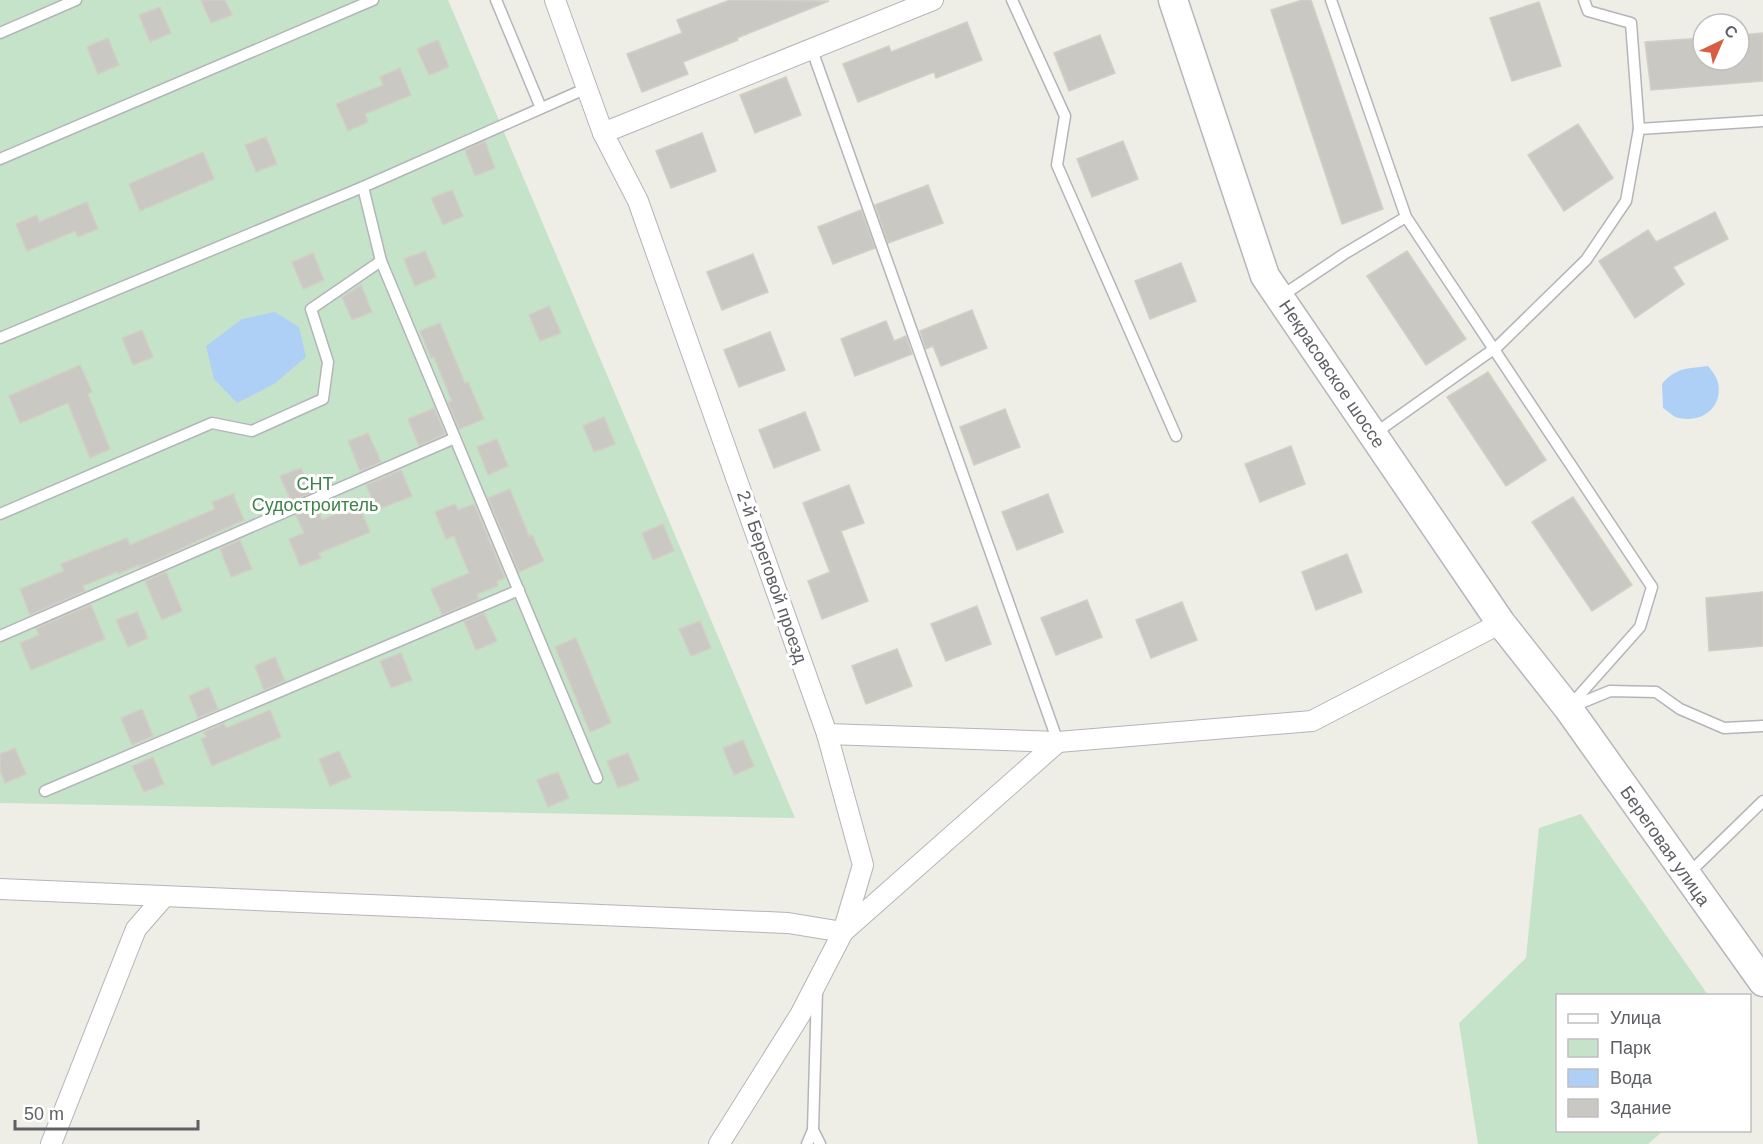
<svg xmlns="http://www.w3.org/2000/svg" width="1763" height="1144" font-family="Arial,sans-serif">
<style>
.green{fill:#c5e3c8}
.water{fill:#aed0f6}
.building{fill:#cac8c3;stroke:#d2cfc5;stroke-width:1.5}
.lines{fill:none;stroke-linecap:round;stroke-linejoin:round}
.service-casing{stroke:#b3b5b9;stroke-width:13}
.minor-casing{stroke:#b3b5b9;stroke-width:22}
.secondary-casing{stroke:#b5b7bc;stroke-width:31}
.service{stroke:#fff;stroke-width:10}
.minor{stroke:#fff;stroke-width:20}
.secondary{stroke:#fff;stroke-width:28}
.labels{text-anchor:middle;stroke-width:6;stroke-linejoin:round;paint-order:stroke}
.street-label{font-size:18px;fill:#5e6065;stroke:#fff}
.park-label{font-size:18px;fill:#3f8249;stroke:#fff}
</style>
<rect width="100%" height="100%" fill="#eeede6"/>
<!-- green -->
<g class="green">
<polygon points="0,0 448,0 795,818 0,803"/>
<polygon points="1581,814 1708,995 1558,996 1558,1130 1663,1131 1648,1144 1478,1144 1459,1023 1526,958 1539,828"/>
</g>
<!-- water -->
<g class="water">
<polygon points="275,312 299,327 306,357 274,384 237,403 214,379 206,346 242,319"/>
<path d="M1708,366C1712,371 1717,377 1718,383C1723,407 1703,423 1679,418C1673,417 1668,411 1663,408L1662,384C1676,367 1687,369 1708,366Z"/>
</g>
<!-- building -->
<g class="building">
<polygon points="201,0 225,0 232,15 211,23"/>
<polygon points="730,0 829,1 737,38 738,40 683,62 688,74 642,92 627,54 682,33 677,20"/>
<polygon points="1302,0 1311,0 1383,209 1342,224 1271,10"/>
<polygon points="1539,2 1561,66 1512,81 1490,18"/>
<polygon points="160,7 171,33 150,42 139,15"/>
<polygon points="967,22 982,60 936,78 934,72 858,102 843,64 889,46 891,52"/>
<polygon points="1763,33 1763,81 1651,90 1645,42 1703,38 1703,60 1739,60 1739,35"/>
<polygon points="1100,35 1115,73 1069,91 1054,53"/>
<polygon points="108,38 119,65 98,74 87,47"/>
<polygon points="438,40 449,67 429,75 417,49"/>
<polygon points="400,68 411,95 365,114 368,122 348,131 336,104 383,85 380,77"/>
<polygon points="786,77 801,115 755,133 740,95"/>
<polygon points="1578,124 1613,178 1564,211 1528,155"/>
<polygon points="702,133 716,171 671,188 656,151"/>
<polygon points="266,137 277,164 256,172 245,145"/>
<polygon points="485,141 495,168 475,176 465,150"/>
<polygon points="1123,141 1138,179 1092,197 1077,159"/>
<polygon points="203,152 214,179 140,211 129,184"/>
<polygon points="928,185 943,223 888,243 875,205"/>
<polygon points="452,190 463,216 443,225 431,198"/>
<polygon points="87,202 98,229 78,237 75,231 27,251 16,224 37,215 39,222"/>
<polygon points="861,210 875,248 833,264 818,227"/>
<polygon points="1715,212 1728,239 1673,267 1684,284 1635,318 1599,261 1648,230 1656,242"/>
<polygon points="425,251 436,277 415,286 404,259"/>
<polygon points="1407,251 1466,339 1426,365 1367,276"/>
<polygon points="313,253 324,280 303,289 292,262"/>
<polygon points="753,254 768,292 722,310 707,272"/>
<polygon points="1181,263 1196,301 1150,319 1135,281"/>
<polygon points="361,285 372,312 352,320 342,297"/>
<polygon points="549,306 561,333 540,341 529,315"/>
<polygon points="972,310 987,348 941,366 933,346 926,349 920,331"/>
<polygon points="886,321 894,341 906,336 912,354 855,376 841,339"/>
<polygon points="440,323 465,383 468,382 484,419 459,429 448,402 452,401 434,357 431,358 420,331"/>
<polygon points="142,330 153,357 133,365 122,338"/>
<polygon points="770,332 785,370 739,387 724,350"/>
<polygon points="80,365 92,392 88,394 110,449 90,458 68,403 20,423 9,396"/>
<polygon points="1488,372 1546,460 1506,486 1447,397"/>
<polygon points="434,408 445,434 419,446 408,419"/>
<polygon points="1005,409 1020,447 974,465 960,427"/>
<polygon points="805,412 820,450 774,468 759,430"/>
<polygon points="604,417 615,444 594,452 583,426"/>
<polygon points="368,433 381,462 360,471 348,441"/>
<polygon points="497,439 508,466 488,475 477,447"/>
<polygon points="1291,446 1305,484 1260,502 1245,464"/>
<polygon points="301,468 311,493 291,501 280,476"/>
<polygon points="401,470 412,496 377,510 366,485"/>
<polygon points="849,485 864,523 841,531 868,601 822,619 808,581 830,572 803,503"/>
<polygon points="510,489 529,536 532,535 544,561 519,572 488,498"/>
<polygon points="233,494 244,520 140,567 139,565 118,574 117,572 83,586 85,591 30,615 20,589 64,571 61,564 127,538 130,545 215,509 212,502"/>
<polygon points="1048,494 1063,532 1017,550 1002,512"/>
<polygon points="1573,497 1632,585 1592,611 1532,522"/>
<polygon points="455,504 458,510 474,504 505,578 497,581 498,586 477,594 479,599 442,615 431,589 469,573 454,536 446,539 435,512"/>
<polygon points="359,505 370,532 319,553 321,558 300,566 289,539 304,533 296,515 317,506 322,520"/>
<polygon points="663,524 674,551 653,560 642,533"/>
<polygon points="240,540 252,569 231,577 220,549"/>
<polygon points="1347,554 1362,592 1316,610 1302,572"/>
<polygon points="166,572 182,611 162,620 145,581"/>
<polygon points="1763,592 1763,646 1709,651 1706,598"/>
<polygon points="1087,600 1102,637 1056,655 1041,618"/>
<polygon points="1182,602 1197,640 1151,658 1136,620"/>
<polygon points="91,605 105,639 31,670 20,643 39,635 36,628"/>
<polygon points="977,606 991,644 946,661 931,624"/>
<polygon points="137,612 148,638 128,647 116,620"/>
<polygon points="484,613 497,641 476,650 464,621"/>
<polygon points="700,621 711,648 691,656 679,629"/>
<polygon points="576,638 611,723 590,732 555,647"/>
<polygon points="897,649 912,686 866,704 852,666"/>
<polygon points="401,653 412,680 391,688 380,661"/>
<polygon points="275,657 285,681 264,690 255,666"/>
<polygon points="209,687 218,709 198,718 189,696"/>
<polygon points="142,709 153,736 132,745 121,718"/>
<polygon points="270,710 281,737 212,766 201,739 206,737 204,732 224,723 226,728"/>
<polygon points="743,740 754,766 734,775 723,748"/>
<polygon points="15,748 26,774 5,783 0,770 0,754"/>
<polygon points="339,751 351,777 330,786 319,759"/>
<polygon points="628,753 639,780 618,788 607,761"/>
<polygon points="153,757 164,784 144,792 132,766"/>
<polygon points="558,772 569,798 548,807 537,780"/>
</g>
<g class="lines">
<!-- service casing -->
<g class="service-casing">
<g id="service">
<polyline points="496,0 541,108"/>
<polyline points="1012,0 1065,116 1057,165 1176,436"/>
<polyline points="1584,0 1588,11 1631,23 1639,129 1763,121"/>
<polyline points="0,33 76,0"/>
<polyline points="812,50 1058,742"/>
<polyline points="587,88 363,187 381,261 597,778"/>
<polyline points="0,159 373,0"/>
<polyline points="1406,217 1652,587 1640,627 1568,708"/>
<polyline points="1280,297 1344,254 1406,217 1331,0"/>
<polyline points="0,338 363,187"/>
<polyline points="1374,434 1498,346 1586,260 1626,201 1639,129"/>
<polyline points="0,514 212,423 252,431 323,399 328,362 311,309 381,261"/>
<polyline points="0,636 455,438"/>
<polyline points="1571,707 1610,691 1656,692 1680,709 1724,728 1763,726"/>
<polyline points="45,791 519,590"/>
<polyline points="1688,874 1763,801"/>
<polyline points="817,990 813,1130 820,1144"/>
<polyline points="807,1144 813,1130"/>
</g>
</g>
<!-- minor casing -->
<g class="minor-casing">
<g id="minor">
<polyline points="555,0 603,133 638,201 827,734 863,865 843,932 800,1015 719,1144"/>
<polyline points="603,133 933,0"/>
<polyline points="827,734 1058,742 1312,721 1501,623"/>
<polyline points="0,889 788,923 843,932 1058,742"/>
<polyline points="51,1144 136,929 164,897"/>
</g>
</g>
<!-- secondary casing -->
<g class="secondary-casing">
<polyline id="secondary" points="1173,0 1265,276 1501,623 1568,708 1763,982"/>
</g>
<!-- service -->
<use href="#service" class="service"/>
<!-- minor -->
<use href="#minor" class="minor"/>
<!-- secondary -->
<use href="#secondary" class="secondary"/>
</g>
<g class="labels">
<!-- street labels -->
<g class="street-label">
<text transform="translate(1332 374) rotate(56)" y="6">Некрасовское шоссе</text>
<text transform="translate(772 577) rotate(71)" y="6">2-й Береговой проезд</text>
<text transform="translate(1665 846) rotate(55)" y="6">Береговая улица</text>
</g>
<!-- park labels -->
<g class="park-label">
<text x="315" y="490">СНТ<tspan x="315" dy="21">Судостроитель</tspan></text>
</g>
</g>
<!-- legend -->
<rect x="1556" y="994" width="195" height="138" fill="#ffffff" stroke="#bfbfc1" stroke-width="1.5"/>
<rect x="1568" y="1014" width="30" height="9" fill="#ffffff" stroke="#bfbfc1" stroke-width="1.5"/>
<text x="1610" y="1024" font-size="18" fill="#5e6065">Улица</text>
<rect x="1568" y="1039" width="30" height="18" fill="#c5e3c8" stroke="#bfbfc1" stroke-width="1.5"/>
<text x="1610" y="1054" font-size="18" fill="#5e6065">Парк</text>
<rect x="1568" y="1069" width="30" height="18" fill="#aed0f6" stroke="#bfbfc1" stroke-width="1.5"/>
<text x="1610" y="1084" font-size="18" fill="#5e6065">Вода</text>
<rect x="1568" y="1099" width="30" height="18" fill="#cac8c3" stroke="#bfbfc1" stroke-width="1.5"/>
<text x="1610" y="1114" font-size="18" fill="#5e6065">Здание</text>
<!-- north arrow -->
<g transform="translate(1721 42) rotate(44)"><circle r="28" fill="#ffffff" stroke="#bfbfc1" stroke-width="1.5"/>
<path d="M0-4.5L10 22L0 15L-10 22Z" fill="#d75d43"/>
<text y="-9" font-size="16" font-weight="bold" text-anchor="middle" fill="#5e6065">С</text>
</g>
<!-- scale -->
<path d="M15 1120v9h183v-9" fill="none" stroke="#5e6065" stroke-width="3"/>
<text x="24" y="1120" font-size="18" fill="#5e6065" stroke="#ffffff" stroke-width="4.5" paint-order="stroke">50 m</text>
</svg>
